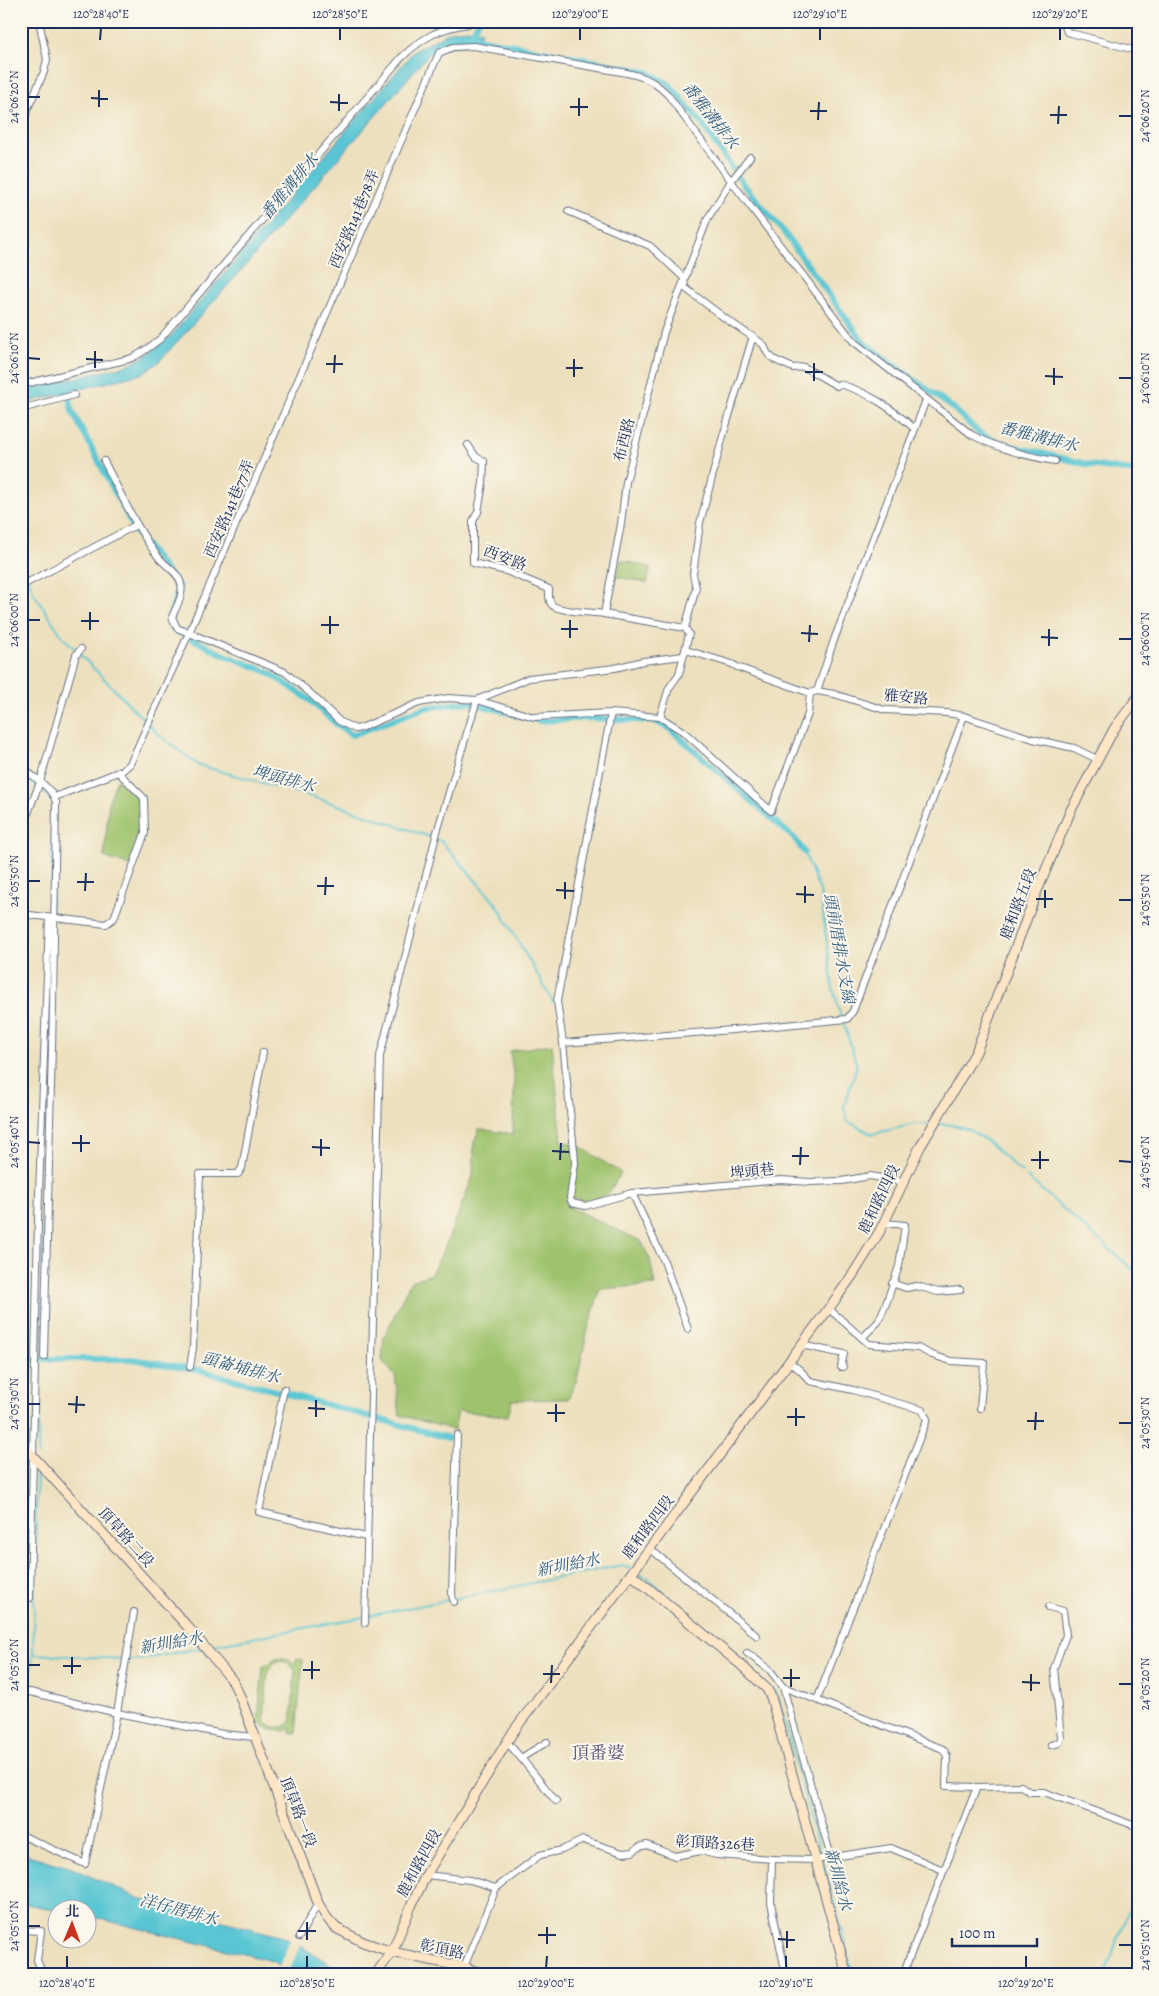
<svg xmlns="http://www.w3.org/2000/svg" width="1159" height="1996" font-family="Alegreya,'Noto Serif TC',serif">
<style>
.green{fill:#9fc36d;stroke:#5d7966;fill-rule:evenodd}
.water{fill:#5ac6d3;stroke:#3a7a98}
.pier{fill:#ede0be}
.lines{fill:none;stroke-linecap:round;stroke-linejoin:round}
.stream{stroke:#5ac6d3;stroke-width:2}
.canal{stroke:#5ac6d3;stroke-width:6}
.street-casing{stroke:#646d80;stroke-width:8}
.secondary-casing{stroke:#646d80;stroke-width:11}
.street{stroke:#fff;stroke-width:6}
.secondary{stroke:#fde5c5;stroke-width:9}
.ticks{fill:none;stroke:#1b2f5e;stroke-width:2}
.labels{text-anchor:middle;stroke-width:4;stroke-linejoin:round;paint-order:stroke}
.street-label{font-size:15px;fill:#1b2f5e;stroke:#fbf7ec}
.water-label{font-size:16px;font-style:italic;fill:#2e5c81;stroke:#fbf7ec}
.quarter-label{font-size:18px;fill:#5a537d;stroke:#fbf7ec}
.neatline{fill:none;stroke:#1b2f5e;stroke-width:2}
.ticks-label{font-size:12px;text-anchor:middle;fill:#1b2f5e}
</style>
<rect width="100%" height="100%" fill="#fbf7ec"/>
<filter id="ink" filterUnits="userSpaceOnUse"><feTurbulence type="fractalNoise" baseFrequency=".02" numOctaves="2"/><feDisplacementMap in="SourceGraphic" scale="10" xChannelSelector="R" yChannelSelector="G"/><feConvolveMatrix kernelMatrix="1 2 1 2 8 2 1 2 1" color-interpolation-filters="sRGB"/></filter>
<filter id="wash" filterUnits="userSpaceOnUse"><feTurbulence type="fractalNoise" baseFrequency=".0096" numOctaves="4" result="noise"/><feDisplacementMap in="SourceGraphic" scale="20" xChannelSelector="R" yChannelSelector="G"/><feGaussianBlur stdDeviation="1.12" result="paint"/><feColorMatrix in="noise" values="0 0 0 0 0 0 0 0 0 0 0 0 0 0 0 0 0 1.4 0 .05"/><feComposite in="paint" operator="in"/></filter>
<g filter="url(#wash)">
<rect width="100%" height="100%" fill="#ede0be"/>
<!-- green -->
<g class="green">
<polygon points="621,560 651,567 647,583 617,577"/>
<polygon points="117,779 143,802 143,826 131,866 104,857 109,801"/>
<polygon points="552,1044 562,1141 578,1145 621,1173 608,1194 584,1202 574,1197 571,1208 641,1241 650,1259 655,1285 600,1289 588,1329 577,1379 568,1399 512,1400 508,1416 458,1411 454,1430 400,1415 395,1376 382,1360 384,1337 411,1281 431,1274 445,1247 473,1176 474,1142 479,1129 513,1134 514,1079 510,1051"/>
<path d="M283,1658L289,1659L295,1664L296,1659L303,1660L296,1733H290L291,1729C277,1733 266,1732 258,1719L263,1666L276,1659ZM283,1661L289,1663L295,1671L291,1722C282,1730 272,1729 264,1719L268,1670L275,1662Z"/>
</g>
<!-- water -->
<g class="water">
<polygon points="467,29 482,31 476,43 447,47 429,54 240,272 158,363 141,374 21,404 21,391 125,366 146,356 171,336 414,51 451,31"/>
<polygon points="21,1853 72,1868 143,1900 287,1938 348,1975 295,1975 272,1961 88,1916 88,1908 58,1908 57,1910 21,1903"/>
</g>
<!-- pier -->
<polygon class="pier" points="291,1937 301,1943 289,1971 279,1967"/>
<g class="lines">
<!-- stream -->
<g class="stream">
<polyline points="21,556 33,592 62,636 158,734 198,765 320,799 433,838"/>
<polyline points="21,775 46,794 53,803"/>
<polyline points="438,840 441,841 498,906 553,1002"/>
<polyline points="804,852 820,891 833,989 841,1017"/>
<polyline points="51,915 52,830"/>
<polyline points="843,1021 857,1066 844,1106 847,1121 872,1134 915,1124 929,1124"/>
<path d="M939,1124C976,1123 996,1150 1022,1173"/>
<polyline points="1027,1177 1138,1274"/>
<polyline points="38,1455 49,1005"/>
<polyline points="636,1572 649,1579 713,1636"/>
<polyline points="368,1616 622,1565 630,1569"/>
<polyline points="208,1646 363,1617"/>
<polyline points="33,1654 139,1660 201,1648"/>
<polyline points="770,1688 777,1693 821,1857"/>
<polyline points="30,1690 33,1654 37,1465"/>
<polyline points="21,1735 27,1699"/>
<polyline points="823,1861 853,1975"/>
<polyline points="1104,1975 1138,1887"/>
</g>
<!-- canal -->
<g class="canal">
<polyline points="470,36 479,21"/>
<polyline points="472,37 648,72 669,84 702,124 743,184 783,231 864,343 953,408 979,433 1003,444 1090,465 1138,472"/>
<polyline points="69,393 72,411 137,534 179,587 169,618 173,629 220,653 268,672 307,698 335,723 352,735 424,708 469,702 540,721 586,718 655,721 670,729 795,839 804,852"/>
<polyline points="21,1359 132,1359 199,1370 448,1438"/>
</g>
</g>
</g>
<g filter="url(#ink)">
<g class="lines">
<!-- street casing -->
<g class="street-casing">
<g id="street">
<polyline points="1063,21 1067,32 1138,51"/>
<polyline points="21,137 27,110 44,72 47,59 39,21"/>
<path d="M568,211L650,246L684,278L685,288L726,319L763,344L768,354L775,360L793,368L804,367L837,386L839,384C869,392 892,409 915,429"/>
<path d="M21,385L129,359C141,355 149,347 160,339L401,58C422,38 439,28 468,24"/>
<polyline points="21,409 74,395"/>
<path d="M468,445L476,457L484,461L483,483L478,512L473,521V563L506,571L549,589C549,594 548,601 552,605C560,612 592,612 604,614"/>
<path d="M104,461C121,494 136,528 159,558C166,566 179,573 181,584C184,594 176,608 172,617L177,628L285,672L310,693L339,721L355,729L361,728L419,703L448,698L477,700L534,717L611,713L660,717L684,732L771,811L808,714L810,693"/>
<polyline points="21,586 136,525"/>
<polyline points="685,628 696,588 693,574 700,523 723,436 753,336"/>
<polyline points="686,650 732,664 737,667 810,693 817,691 834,694 885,710 947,713 964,716 1033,739 1074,748 1097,759"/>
<polyline points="817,691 834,640 926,400"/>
<polyline points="611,713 557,1001 563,1043 574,1150 575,1163 570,1198 572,1203 585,1206 632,1193 664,1261 688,1329"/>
<polyline points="660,717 669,688 679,674 689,634 685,628 604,614 621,524 626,482 664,332 708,218 731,181 750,157"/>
<path d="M21,767C33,777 52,787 56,802L53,1007L44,1357"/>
<path d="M55,797L123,770L130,764L189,633L439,53L453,47L474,46L627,73C646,77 655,82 668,95L731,181L853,341L972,435C999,449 1025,456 1055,461"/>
<polyline points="21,831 40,782 76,655 81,649"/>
<polyline points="21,914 106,924 114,918 145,833 144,798 118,772"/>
<polyline points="563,1043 733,1030 847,1019 853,1011 964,716"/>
<polyline points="632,1193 781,1180 810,1182 842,1181 870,1176 903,1182"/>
<polyline points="892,1283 906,1288 917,1286 938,1292 960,1290"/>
<polyline points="829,1309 869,1344 918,1348 932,1355 951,1361 984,1363 980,1408"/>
<polyline points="862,1338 878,1322 886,1304 899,1266 905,1225 884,1223"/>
<polyline points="801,1345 844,1354 841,1367 843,1367"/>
<polyline points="789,1362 800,1370 810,1381 853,1390 922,1410 927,1419 817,1700"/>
<polyline points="190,1367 193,1348 200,1174 238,1174 242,1168 263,1052"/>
<polyline points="284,1389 259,1512 366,1537"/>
<polyline points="649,1548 757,1636"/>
<polyline points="30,1598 38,1221 49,918"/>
<polyline points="454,1602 452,1595 457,1435"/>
<polyline points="1049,1607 1063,1611 1066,1635 1054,1668 1061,1738 1059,1743 1051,1745"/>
<polyline points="365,1623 380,1056 437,832 477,700 529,678 615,668 643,661 683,656"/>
<polyline points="747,1653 769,1669 783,1687 943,1749 947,1756 946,1786 977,1787"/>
<polyline points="783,1687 831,1857"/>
<polyline points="21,1693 30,1692 117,1713 223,1734 254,1737"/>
<polyline points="507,1742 521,1758 547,1742"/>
<polyline points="521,1758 556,1801"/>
<polyline points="21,1835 85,1864 117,1713 134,1612"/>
<polyline points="772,1859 771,1903 786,1975"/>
<polyline points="426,1875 470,1880 496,1888"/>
<polyline points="21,1930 41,1931 37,1960 43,1975"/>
<polyline points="299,1937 318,1903"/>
<polyline points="464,1967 496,1888 540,1855 562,1850 583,1840 623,1853 633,1852 639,1847 647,1845 675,1856 701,1851 716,1855 772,1859 815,1860 891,1848 943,1870"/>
<polyline points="281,1975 282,1971"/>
<polyline points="913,1975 909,1973 906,1966 977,1787 1021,1786 1030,1792 1044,1792 1138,1827"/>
</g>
</g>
<!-- secondary casing -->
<g class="secondary-casing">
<g id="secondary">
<polyline points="21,1443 187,1626 232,1680 239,1694 318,1903 327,1918 336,1928 363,1942 392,1952 464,1967 485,1975"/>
<polyline points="631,1574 740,1664 767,1689 771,1697 847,1975"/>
<polyline points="375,1975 392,1952 412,1904 426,1875 513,1732 832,1304 852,1276 880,1231 919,1149 976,1052 1037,891 1071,810 1114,729 1138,697"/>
</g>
</g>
<!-- street -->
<use href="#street" class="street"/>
<!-- secondary -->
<use href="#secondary" class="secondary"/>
</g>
</g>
<!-- ticks -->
<path class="ticks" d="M100,40L101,28M340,40V28M580,40V28M820,40V28M1060,40V28M28,97H40M91,98L108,99M330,102L348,103M99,107V90M570,107H588M339,111V94M810,111H827M1050,115H1067M579,116V98M1119,116H1132M818,120L819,102M1058,124L1059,106M28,358L40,359M86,359L103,360M326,364H343M95,368V351M566,368H583M805,372H823M334,373L335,355M1045,376L1063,377M574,377V359M1119,378H1132M814,381V363M1054,385V368M28,620H40M81,621H99M321,625H339M561,629H578M90,630V612M801,633L818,634M330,634V616M1041,637L1058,638M570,638V620M1119,639H1132M809,642L810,625M1049,646V629M28,881H40M77,882H94M317,886H334M556,890L574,891M85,891L86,873M796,894L814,895M325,895L326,877M565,899V882M1036,899H1053M1119,900H1132M805,903V886M1045,908V890M28,1142L40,1143M72,1143H90M312,1147L330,1148M552,1151L569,1152M81,1152V1135M321,1156V1139M792,1156H809M560,1160L561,1143M1031,1160H1049M1119,1161L1132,1162M800,1165L801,1147M1040,1169V1151M28,1404H40M68,1404L85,1405M308,1408L325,1409M76,1413L77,1396M547,1413H565M316,1417V1400M787,1417H805M1027,1421H1044M556,1422V1404M1119,1423H1132M796,1426V1408M1035,1430L1036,1412M28,1665H40M63,1666H81M303,1670H320M72,1674V1657M543,1674H560M783,1678H800M312,1679V1661M1022,1682L1040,1683M551,1683L552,1665M1119,1684H1132M791,1687V1669M1031,1691V1674M28,1926H40M298,1931H316M538,1935H556M778,1939L795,1940M307,1940V1922M547,1944V1927M1119,1945H1132M787,1948V1931M67,1968V1956M307,1968V1956M546,1968L547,1956M786,1968V1956M1026,1968V1956"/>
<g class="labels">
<!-- street labels -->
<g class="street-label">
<text transform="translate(354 219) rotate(-67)" y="5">西安路141巷78弄</text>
<text transform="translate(624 440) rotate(-76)" y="5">布西路</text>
<text transform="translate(229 509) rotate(-67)" y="5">西安路141巷77弄</text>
<text transform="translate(505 558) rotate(21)" y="5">西安路</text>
<text transform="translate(906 697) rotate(5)" y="5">雅安路</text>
<text transform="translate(1018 904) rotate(-69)" y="5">鹿和路五段</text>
<text transform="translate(752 1171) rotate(-6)" y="5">埤頭巷</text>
<text transform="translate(879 1199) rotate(-64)" y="5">鹿和路四段</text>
<text transform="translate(648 1527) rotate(-53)" y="5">鹿和路四段</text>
<text transform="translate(126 1537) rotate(48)" y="5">頂草路二段</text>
<text transform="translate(298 1812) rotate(69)" y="5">頂草路一段</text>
<text transform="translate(715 1843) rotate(3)" y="5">彰頂路326巷</text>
<text transform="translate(419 1863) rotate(-61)" y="5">鹿和路四段</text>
<text transform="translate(442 1949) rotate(12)" y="5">彰頂路</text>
</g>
<!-- water labels -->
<g class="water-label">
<text transform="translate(711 115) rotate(52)" y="6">番雅溝排水</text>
<text transform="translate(289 186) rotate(-50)" y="6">番雅溝排水</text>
<text transform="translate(1039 436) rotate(14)" y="6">番雅溝排水</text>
<text transform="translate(284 778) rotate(15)" y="6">埤頭排水</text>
<text transform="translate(840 948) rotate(80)" y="6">頭前厝排水支線</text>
<text transform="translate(241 1367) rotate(15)" y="6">頭崙埔排水</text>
<text transform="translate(568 1564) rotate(-11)" y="6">新圳給水</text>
<text transform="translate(171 1642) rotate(-10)" y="6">新圳給水</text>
<text transform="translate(839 1879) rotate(75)" y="6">新圳給水</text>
<text transform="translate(179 1909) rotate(15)" y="6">洋仔厝排水</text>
</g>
<!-- quarter labels -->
<g class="quarter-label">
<text x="598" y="1759">頂番婆</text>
</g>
</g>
<!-- margin -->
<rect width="1159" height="1996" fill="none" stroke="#fbf7ec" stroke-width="55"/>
<!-- north arrow -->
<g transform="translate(72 1924) rotate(1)"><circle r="24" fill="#fbf7ec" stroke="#a1a7b3"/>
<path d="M0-4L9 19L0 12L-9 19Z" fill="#c8321e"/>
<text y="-8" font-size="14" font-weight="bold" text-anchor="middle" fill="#1b2f5e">北</text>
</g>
<!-- scale -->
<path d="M952 1938v8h85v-8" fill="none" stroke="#1b2f5e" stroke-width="2.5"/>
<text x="959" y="1938" font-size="15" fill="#1b2f5e" stroke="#fbf7ec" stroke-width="4" paint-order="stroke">100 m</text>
<rect x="28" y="28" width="1104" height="1940" class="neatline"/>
<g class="ticks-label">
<text x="101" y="18">120°28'40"E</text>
<text x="340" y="18">120°28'50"E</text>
<text x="580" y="18">120°29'00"E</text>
<text x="820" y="18">120°29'10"E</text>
<text x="1060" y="18">120°29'20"E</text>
<text transform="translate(14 97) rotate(-90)" y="4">24°06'20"N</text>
<text transform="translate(1145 116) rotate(-90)" y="4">24°06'20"N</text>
<text transform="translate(14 358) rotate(-90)" y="4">24°06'10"N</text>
<text transform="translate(1145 378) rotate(-90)" y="4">24°06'10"N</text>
<text transform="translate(14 620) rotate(-90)" y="4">24°06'00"N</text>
<text transform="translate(1145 639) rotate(-90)" y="4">24°06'00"N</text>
<text transform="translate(14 881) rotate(-90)" y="4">24°05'50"N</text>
<text transform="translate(1145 900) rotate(-90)" y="4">24°05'50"N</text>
<text transform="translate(14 1142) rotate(-90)" y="4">24°05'40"N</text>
<text transform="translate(1145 1162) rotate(-90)" y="4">24°05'40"N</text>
<text transform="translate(14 1404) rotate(-90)" y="4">24°05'30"N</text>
<text transform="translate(1145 1423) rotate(-90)" y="4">24°05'30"N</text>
<text transform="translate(14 1665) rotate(-90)" y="4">24°05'20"N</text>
<text transform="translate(1145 1684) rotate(-90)" y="4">24°05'20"N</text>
<text transform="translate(14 1926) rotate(-90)" y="4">24°05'10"N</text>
<text transform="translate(1145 1945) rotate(-90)" y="4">24°05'10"N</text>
<text x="67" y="1987">120°28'40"E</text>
<text x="307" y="1987">120°28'50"E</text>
<text x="546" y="1987">120°29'00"E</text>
<text x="786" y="1987">120°29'10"E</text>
<text x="1026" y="1987">120°29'20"E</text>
</g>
</svg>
